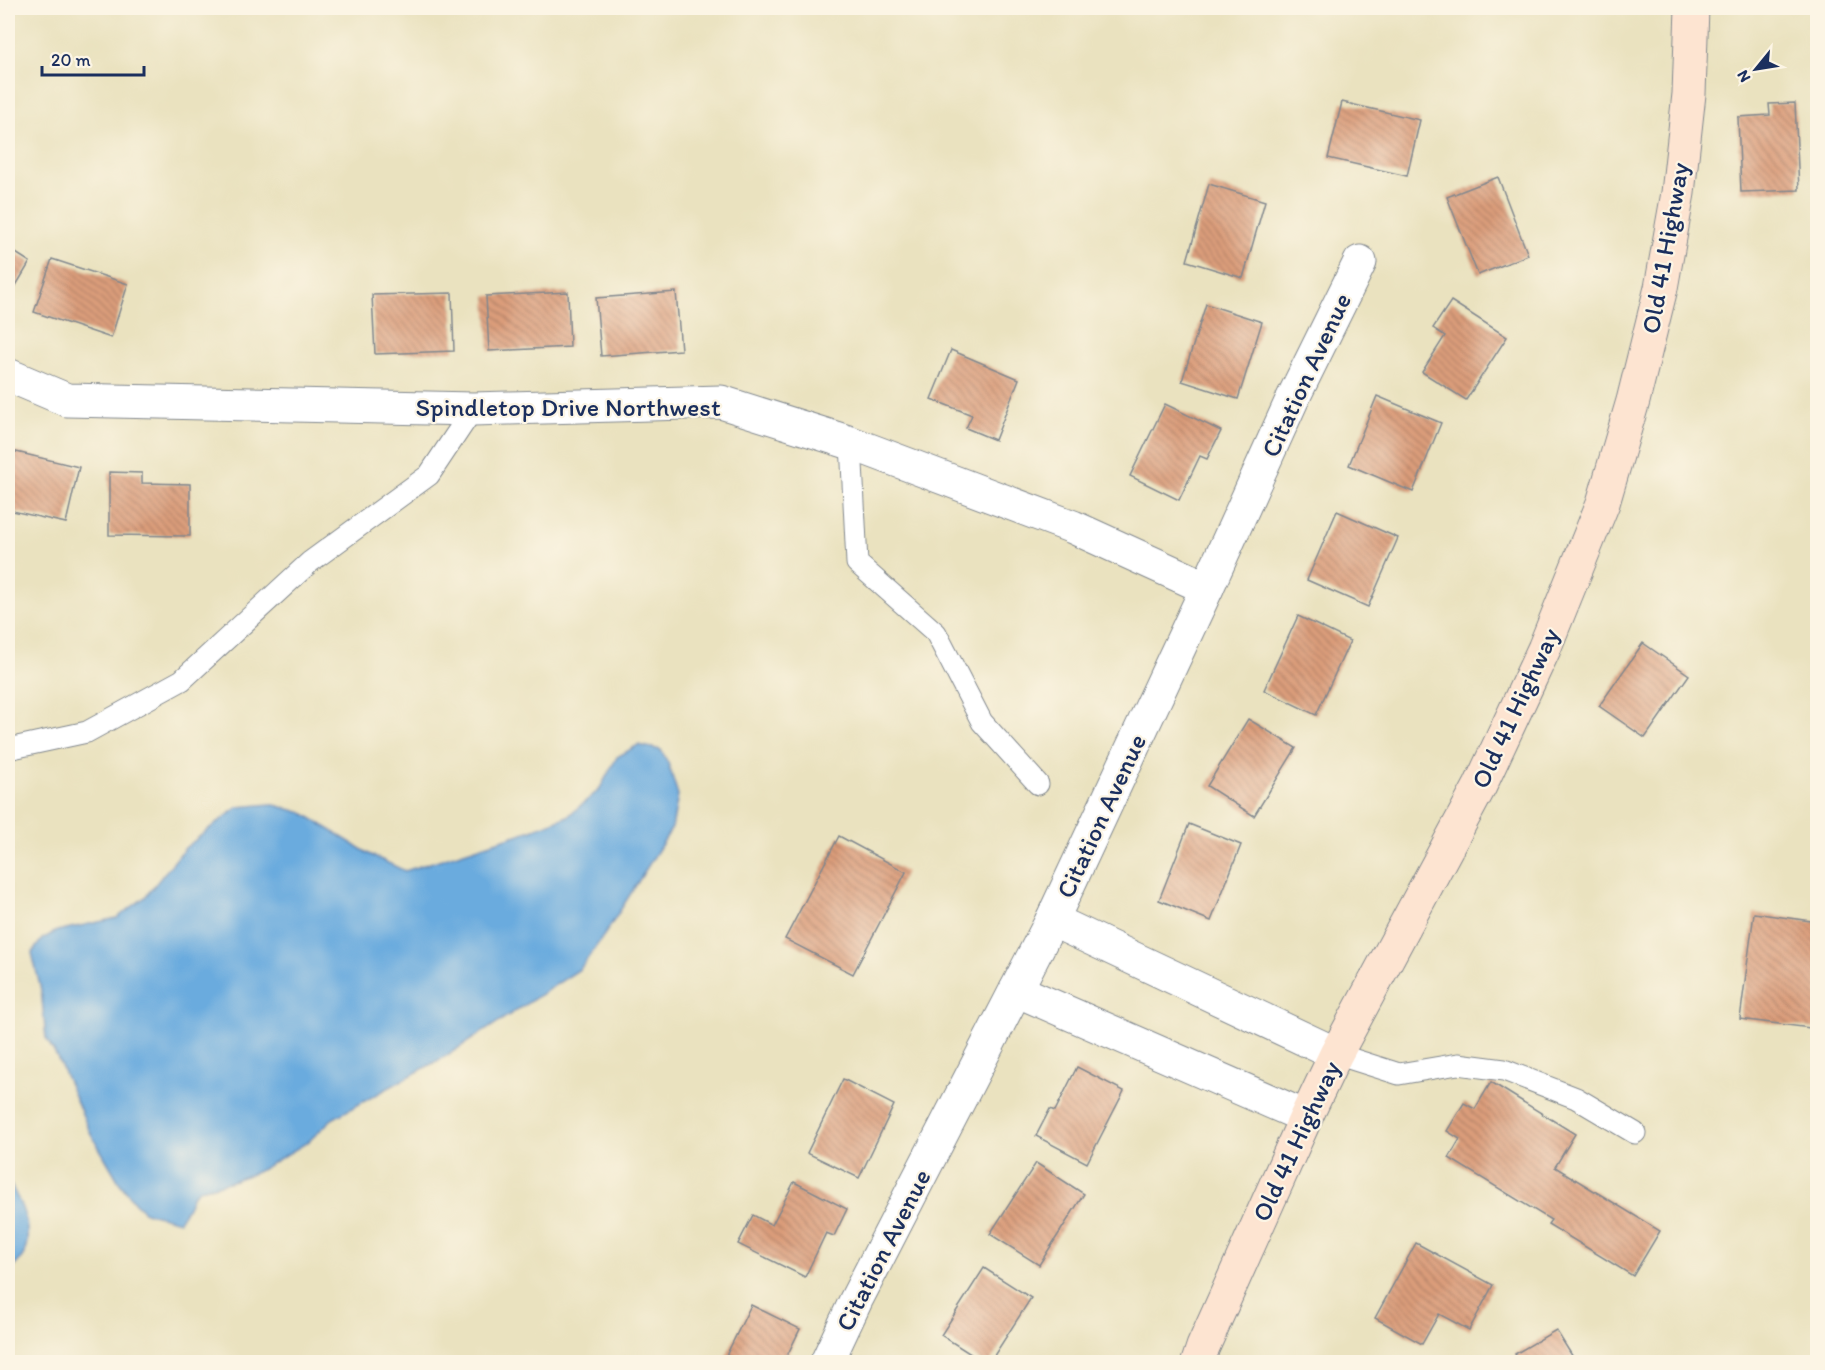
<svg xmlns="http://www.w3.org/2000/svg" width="1825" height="1370" font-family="Itim,sans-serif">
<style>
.water{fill:#6babde;stroke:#436d9e;stroke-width:1.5}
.building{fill:url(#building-back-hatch)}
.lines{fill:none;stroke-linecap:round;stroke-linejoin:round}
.service-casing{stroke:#82888e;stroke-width:23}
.minor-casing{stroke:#82888e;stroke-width:35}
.secondary-casing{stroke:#82888e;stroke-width:35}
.service{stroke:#fff;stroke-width:21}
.minor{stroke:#fff;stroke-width:33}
.secondary{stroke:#fde4d1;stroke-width:33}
.labels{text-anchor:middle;stroke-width:4.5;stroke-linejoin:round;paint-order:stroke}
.street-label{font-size:26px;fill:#1b2f5e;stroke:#fcf5e5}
</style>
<defs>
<pattern id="building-back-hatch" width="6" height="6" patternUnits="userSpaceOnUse" patternTransform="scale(1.5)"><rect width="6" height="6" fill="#db9d7a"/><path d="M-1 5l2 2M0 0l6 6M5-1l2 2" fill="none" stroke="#b18067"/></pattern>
</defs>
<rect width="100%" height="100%" fill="#fcf5e5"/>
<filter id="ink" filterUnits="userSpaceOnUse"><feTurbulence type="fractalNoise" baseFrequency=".0167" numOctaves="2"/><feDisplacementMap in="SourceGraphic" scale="12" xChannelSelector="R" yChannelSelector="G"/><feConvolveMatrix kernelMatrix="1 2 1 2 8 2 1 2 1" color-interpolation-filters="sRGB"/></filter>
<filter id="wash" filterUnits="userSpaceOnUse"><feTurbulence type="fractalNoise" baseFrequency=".008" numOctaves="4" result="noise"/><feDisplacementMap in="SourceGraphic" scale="24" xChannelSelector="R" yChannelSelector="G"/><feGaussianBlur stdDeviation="1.35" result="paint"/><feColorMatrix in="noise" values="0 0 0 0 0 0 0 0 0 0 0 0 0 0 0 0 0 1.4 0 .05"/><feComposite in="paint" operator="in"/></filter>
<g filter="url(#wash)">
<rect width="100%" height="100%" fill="#eae2bf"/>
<!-- water -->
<g class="water">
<polygon points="638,745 661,750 668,763 678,795 672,828 609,928 580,969 446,1056 332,1119 308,1142 257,1172 229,1182 200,1189 193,1195 188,1207 179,1221 145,1212 135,1203 119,1182 90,1132 57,1057 46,1038 41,990 32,953 42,939 57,931 117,918 145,897 185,848 238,807 271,804 303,813 369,854 405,871 532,830 568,816 599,790 617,757"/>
<path d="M8,1180C20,1201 33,1225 25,1251C23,1259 13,1267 8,1273Z"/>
</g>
<g id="blocks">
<!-- building -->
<g class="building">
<polygon points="1342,102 1420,120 1407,176 1328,158"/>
<polygon points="1795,103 1799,190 1741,192 1738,117 1770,115 1769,104"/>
<polygon points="1498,177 1528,255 1478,275 1447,197"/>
<polygon points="1209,184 1265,201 1243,278 1187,261"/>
<polygon points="8,248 30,262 8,299"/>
<polygon points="52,259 128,284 111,338 34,312"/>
<polygon points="568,292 570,347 489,351 486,296"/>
<polygon points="676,292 681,350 601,356 596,298"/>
<polygon points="452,293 454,351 375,354 372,295"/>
<polygon points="1451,301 1507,337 1466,400 1422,372 1445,336 1433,328"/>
<polygon points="1206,304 1262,322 1238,399 1182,381"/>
<polygon points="951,350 1019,379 995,440 966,428 972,415 931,399"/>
<polygon points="1377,396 1441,423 1413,492 1349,465"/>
<polygon points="1165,404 1221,431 1207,459 1200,456 1179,500 1130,476"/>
<polygon points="8,450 79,467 66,523 8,510"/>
<polygon points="109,472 142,473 142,483 190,484 190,536 109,535"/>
<polygon points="1337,511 1398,538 1368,607 1307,580"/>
<polygon points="1298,616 1350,641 1316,715 1264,690"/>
<polygon points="1643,643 1689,675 1645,738 1599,706"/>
<polygon points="1248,719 1296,748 1254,816 1207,786"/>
<polygon points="1189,824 1241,845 1211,921 1159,900"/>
<polygon points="839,836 906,872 853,974 785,939"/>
<polygon points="1754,913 1818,922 1818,1029 1740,1019"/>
<polygon points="1077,1067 1124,1091 1087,1163 1036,1136 1050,1109 1055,1111"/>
<polygon points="843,1079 894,1105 859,1178 807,1153"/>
<polygon points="1491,1082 1575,1134 1555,1167 1660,1231 1633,1276 1548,1224 1551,1220 1449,1158 1460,1139 1447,1131 1464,1103 1475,1109"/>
<polygon points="1036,1163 1084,1194 1039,1265 990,1234"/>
<polygon points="794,1182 847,1209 834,1236 826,1233 805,1277 738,1244 753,1215 772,1225"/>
<polygon points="1416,1243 1493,1285 1469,1330 1439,1314 1422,1344 1375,1318"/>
<polygon points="984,1268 1031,1298 990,1362 983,1362 941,1335"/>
<polygon points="751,1305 800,1329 784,1362 723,1362"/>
<polygon points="1556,1330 1576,1362 1520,1362 1515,1354"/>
</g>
</g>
</g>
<g filter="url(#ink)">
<use href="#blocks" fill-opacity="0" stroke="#82888e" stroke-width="1.5"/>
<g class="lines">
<!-- service casing -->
<g class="service-casing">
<g id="service">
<polyline points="851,443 857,563 936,633 982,722 1038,784"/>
<polyline points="8,749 87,732 182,680 310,562 429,475 473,409"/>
<polyline points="1336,1054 1399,1074 1458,1064 1504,1070 1576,1098 1635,1133"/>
</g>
</g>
<!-- minor casing -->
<g class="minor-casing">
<g id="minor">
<polyline points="8,375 67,400 473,409 721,402 851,443 1073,527 1207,588"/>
<polyline points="1052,920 1336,1054"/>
<polyline points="1016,990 1306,1117"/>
<polyline points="827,1362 856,1300 1052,920 1207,588 1292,400 1360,262"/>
</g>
</g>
<!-- secondary casing -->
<g class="secondary-casing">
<polyline id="secondary" points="1198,1362 1203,1347 1306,1117 1336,1054 1480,786 1544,649 1603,503 1633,401 1661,288 1678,193 1689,94 1692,8"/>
</g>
<!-- service -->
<use href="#service" class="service"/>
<!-- minor -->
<use href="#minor" class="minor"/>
<!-- secondary -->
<use href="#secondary" class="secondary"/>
</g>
</g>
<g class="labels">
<!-- street labels -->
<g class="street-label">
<text transform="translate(1665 248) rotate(-80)" y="9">Old 41 Highway</text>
<text transform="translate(1306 375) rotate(-65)" y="9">Citation Avenue</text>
<text x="568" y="416">Spindletop Drive Northwest</text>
<text transform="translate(1515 708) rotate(-65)" y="9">Old 41 Highway</text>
<text transform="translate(1101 816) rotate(-65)" y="9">Citation Avenue</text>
<text transform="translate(1296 1141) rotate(-65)" y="9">Old 41 Highway</text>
<text transform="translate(883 1250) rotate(-63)" y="9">Citation Avenue</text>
</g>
</g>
<!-- margin -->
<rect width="1825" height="1370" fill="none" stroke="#fcf5e5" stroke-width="30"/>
<!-- north arrow -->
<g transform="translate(1756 69) rotate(240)" stroke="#fcf5e5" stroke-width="4.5" paint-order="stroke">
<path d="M0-4.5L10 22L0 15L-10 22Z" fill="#1b2f5e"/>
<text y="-9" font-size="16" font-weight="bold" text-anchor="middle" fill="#1b2f5e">N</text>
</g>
<!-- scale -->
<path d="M42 66v9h102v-9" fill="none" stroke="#1b2f5e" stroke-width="3"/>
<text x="51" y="66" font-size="18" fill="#1b2f5e" stroke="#fcf5e5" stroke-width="4.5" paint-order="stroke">20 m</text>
</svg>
